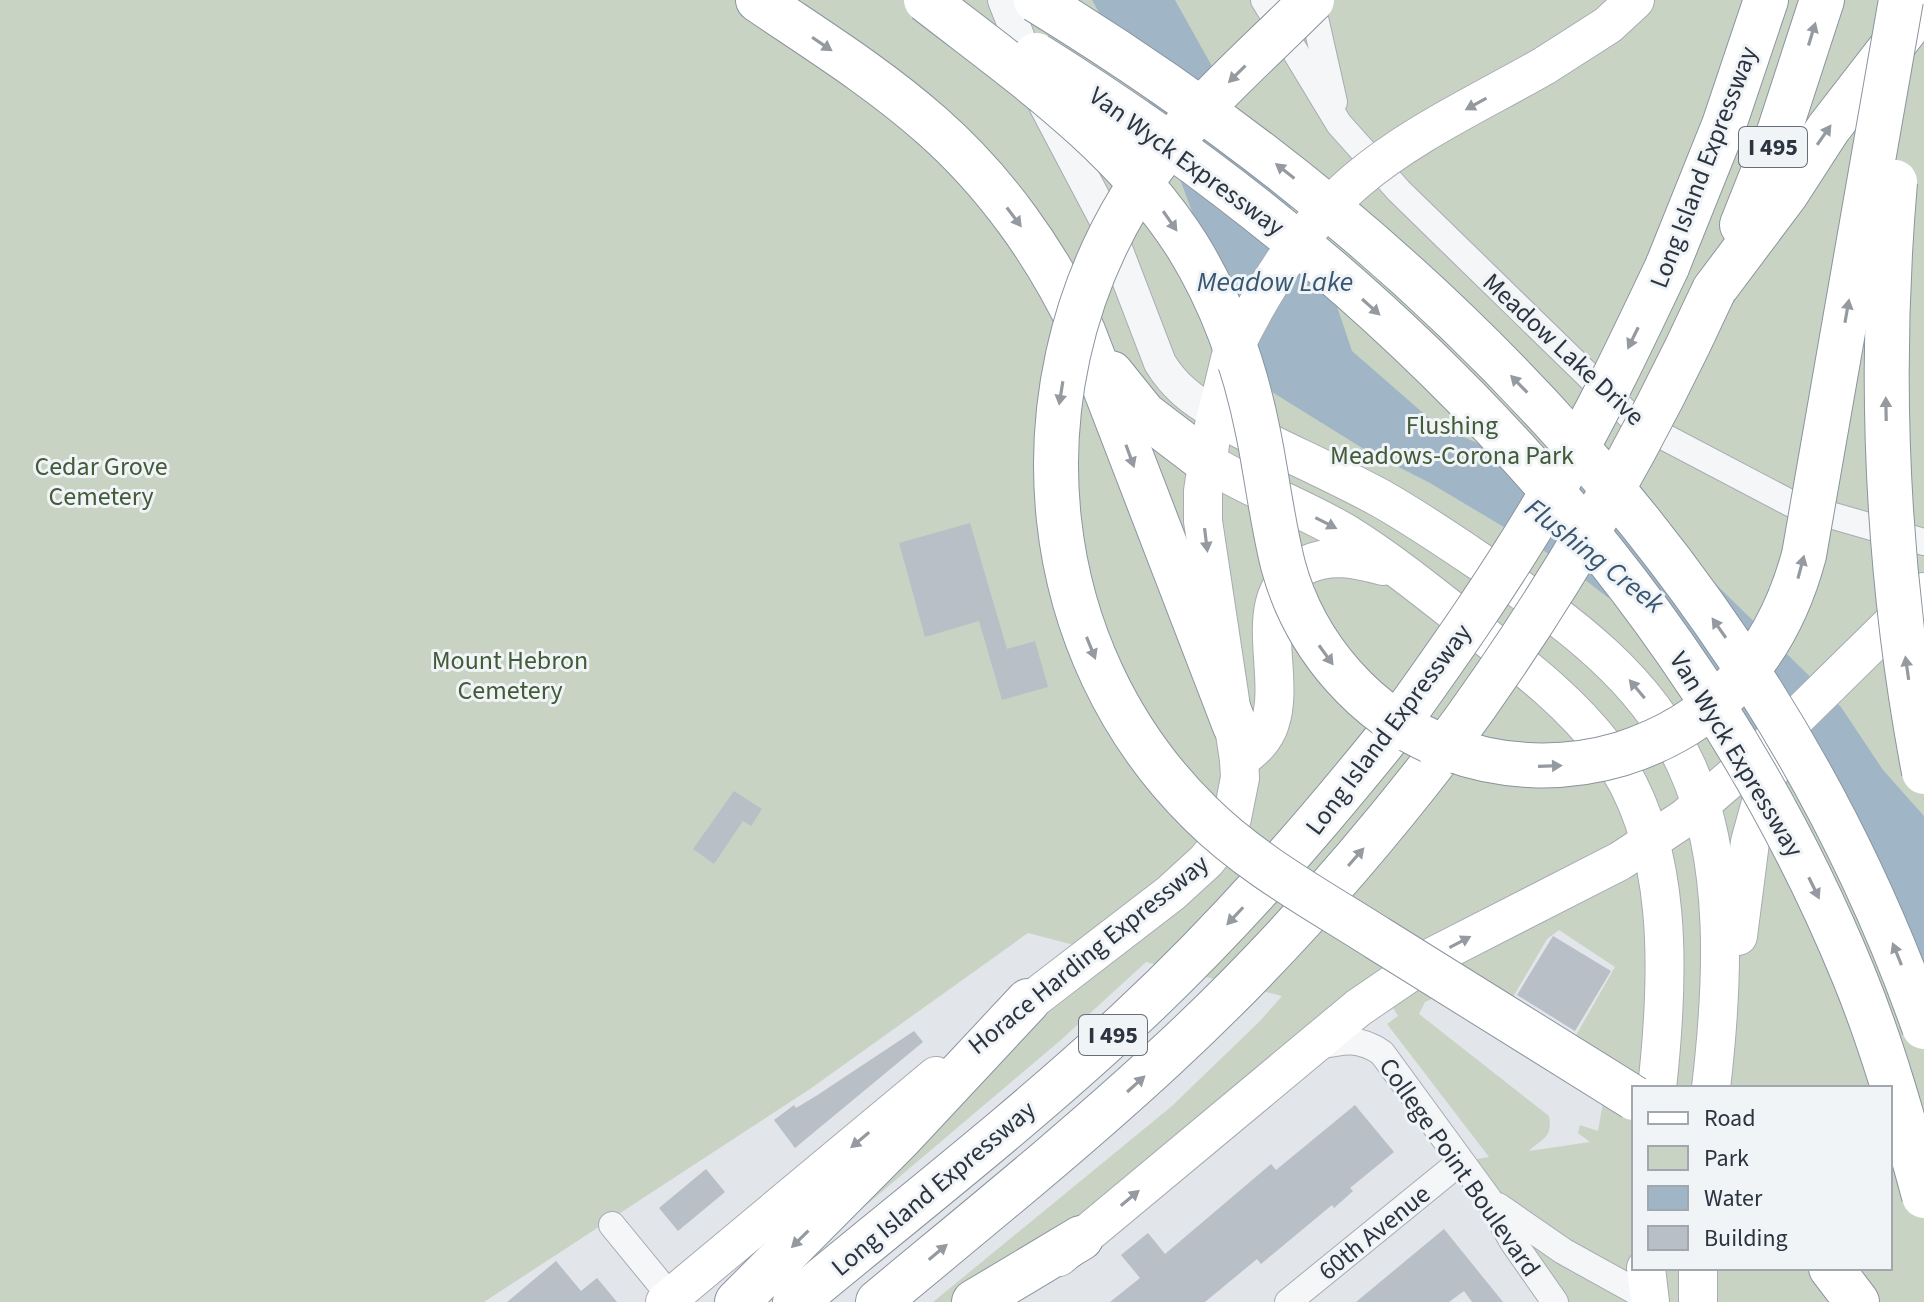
<svg xmlns="http://www.w3.org/2000/svg" width="1924" height="1302" font-family="'Source Sans 3',sans-serif">
<style>
.green{fill:#c9d3c4;fill-rule:evenodd}
.water{fill:#a0b6c7}
.lines{fill:none;stroke-linecap:round;stroke-linejoin:round}
.stream{stroke:#a0b6c7;stroke-width:7}
.building{fill:#b9bfc6}
.minor-casing{stroke:#a7acb3;stroke-width:28}
.tertiary-casing{stroke:#a7acb3;stroke-width:34}
.secondary-casing{stroke:#a7acb3;stroke-width:40}
.motorway-casing{stroke:#8a949f;stroke-width:46}
.minor{stroke:#f4f6f8;stroke-width:26}
.tertiary{stroke:#f4f6f8;stroke-width:32}
.secondary{stroke:#fff;stroke-width:38}
.motorway{stroke:#fff;stroke-width:44}
.secondary-bridge-casing{stroke:#a7acb3;stroke-width:40;stroke-linecap:butt}
.motorway-bridge-casing{stroke:#8a949f;stroke-width:46;stroke-linecap:butt}
.secondary-bridge{stroke:#fff;stroke-width:38}
.motorway-bridge{stroke:#fff;stroke-width:44}
.oneway{fill:#959aa0}
.labels{text-anchor:middle;stroke-width:6;stroke-linejoin:round;paint-order:stroke}
.shield{fill:#f1f4f7;stroke:#666e77;stroke-width:2}
.shield-label{font-size:24px;font-weight:bold;fill:#2b3440}
.street-label{font-size:26px;fill:#2b3440;stroke:#f1f4f7}
.park-label{font-size:26px;fill:#425b39;stroke:#f1f4f7}
.water-label{font-size:28px;font-style:italic;fill:#385671;stroke:#f1f4f7}
</style>
<rect width="100%" height="100%" fill="#e2e5e9"/>
<!-- green -->
<path class="green" d="M0,0H1924V1302H1555L1460,1162L1489,1157L1387,1024L1398,1016L1390,1003L1541,887L1086,1214L954,1302H933L1172,1106L1260,1021L1282,996L1146,962L1062,1039L845,1223L1038,1021L1120,957L1028,933L810,1089L484,1302H0ZM1559,930L1615,967L1567,1051L1608,1074L1598,1131L1580,1125L1578,1133L1590,1142L1529,1151C1542,1138 1553,1138 1549,1116L1419,1014L1425,1002L1465,984L1506,1009L1547,939ZM1634,1088H1890V1268H1634Z"/>
<!-- water -->
<polygon class="water" points="1092,0 1175,0 1323,265 1352,351 1438,426 1621,505 1680,549 1841,707 1883,770 1924,816 1924,968 1880,904 1688,651 1586,576 1430,483 1367,451 1272,392 1215,273 1156,115"/>
<g class="lines">
<!-- stream -->
<polyline class="stream" points="1587,577 1609,594"/>
</g>
<!-- building -->
<g class="building">
<polygon points="970,523 1007,649 1035,641 1048,687 1002,700 979,621 925,637 899,543"/>
<polygon points="734,791 762,809 751,826 743,821 714,864 693,849"/>
<polygon points="1553,936 1611,971 1575,1031 1517,995"/>
<polygon points="914,1031 923,1042 795,1148 774,1120 794,1105 796,1108 816,1096"/>
<polygon points="1355,1105 1394,1152 1350,1188 1353,1191 1334,1208 1332,1205 1261,1264 1257,1259 1205,1302 1110,1302 1140,1278 1121,1255 1148,1233 1165,1254 1271,1164 1276,1170"/>
<polygon points="706,1169 725,1192 678,1231 659,1208"/>
<polygon points="1444,1229 1503,1302 1472,1302 1464,1291 1449,1302 1356,1302"/>
<polygon points="556,1261 581,1291 597,1278 617,1302 507,1302"/>
</g>
<g class="lines">
<!-- minor casing -->
<g class="minor-casing">
<g id="minor">
<polyline points="1264,0 1339,124 1399,191 1636,422 1792,504 1924,542"/>
<polyline points="1311,0 1334,102"/>
<path d="M1315,1047C1341,1041 1359,1036 1382,1053L1488,1198L1513,1242L1555,1302"/>
<polyline points="1498,1206 1563,1251 1655,1302"/>
<polyline points="612,1225 671,1297"/>
<polyline points="1288,1302 1460,1162"/>
</g>
</g>
<!-- tertiary casing -->
<g class="tertiary-casing">
<path id="tertiary" d="M1004,0L1045,105L1104,217L1160,363C1174,386 1192,400 1216,414"/>
</g>
<!-- secondary casing -->
<g class="secondary-casing">
<g id="secondary">
<polyline points="1544,66 1608,25 1635,0"/>
<path d="M1239,428C1285,452 1334,473 1380,498C1419,520 1455,545 1492,570C1569,623 1646,678 1686,765C1730,860 1723,986 1711,1088"/>
<path d="M1207,462C1252,490 1302,507 1347,534C1395,564 1438,600 1483,635C1528,670 1571,703 1606,749C1676,840 1669,980 1657,1088"/>
<path d="M1239,760C1253,750 1265,739 1270,723C1287,673 1246,594 1306,565C1331,553 1357,559 1383,566"/>
<polyline points="1738,936 1750,842 1769,773"/>
<polyline points="1006,1020 1171,893 1206,861 1223,840 1232,818 1240,778 1239,760 1203,521 1203,491 1211,438 1231,355"/>
<polyline points="1059,1257 1358,1008 1434,956 1620,861 1685,818 1759,754 1924,592"/>
<polyline points="1646,1268 1650,1302"/>
<polyline points="1698,1268 1698,1302"/>
<polyline points="665,1302 936,1076"/>
</g>
</g>
<!-- motorway casing -->
<g class="motorway-casing">
<g id="motorway">
<path d="M758,0C817,40 878,78 931,125C995,181 1047,254 1083,331L1235,726"/>
<polyline points="1742,225 1779,132 1822,0"/>
<polyline points="1667,267 1724,125 1766,0"/>
<polyline points="1714,290 1786,194 1828,129 1924,5"/>
<polyline points="1111,373 1144,414 1207,462"/>
<polyline points="1831,1268 1857,1302"/>
<polyline points="737,1302 900,1138 1028,1001"/>
<path d="M795,1302C907,1209 1023,1119 1129,1020C1226,930 1311,832 1394,729"/>
<path d="M878,1302C974,1222 1072,1143 1164,1058C1265,965 1357,862 1441,753"/>
<polyline points="974,1302 1081,1238"/>
</g>
</g>
<!-- minor -->
<use href="#minor" class="minor"/>
<!-- tertiary -->
<use href="#tertiary" class="tertiary"/>
<!-- secondary -->
<use href="#secondary" class="secondary"/>
<!-- motorway -->
<use href="#motorway" class="motorway"/>
<!-- secondary-bridge casing -->
<g class="secondary-bridge-casing">
<path id="secondary-bridge" d="M1231,355C1262,290 1300,229 1356,181C1411,134 1481,102 1544,66"/>
</g>
<!-- motorway-bridge casing -->
<g class="motorway-bridge-casing">
<g id="motorway-bridge">
<path d="M926,0C1021,74 1123,144 1188,247C1223,304 1245,367 1258,432C1267,476 1272,521 1283,565C1305,647 1367,718 1447,748C1502,769 1564,771 1621,754C1719,723 1778,652 1804,555L1901,0"/>
<path d="M1036,0C1429,240 1769,587 1924,1027"/>
<path d="M1312,0C1249,63 1177,123 1130,200C1012,395 1035,651 1200,813C1252,865 1318,900 1379,939C1464,992 1549,1045 1634,1098"/>
<path d="M1036,55C1388,275 1695,587 1854,976C1883,1047 1904,1122 1924,1196"/>
<path d="M1895,182C1878,379 1887,577 1924,772"/>
<path d="M1394,729C1451,650 1507,570 1556,485C1597,415 1632,341 1667,267"/>
<path d="M1441,753C1549,608 1639,454 1714,290"/>
</g>
</g>
<!-- secondary-bridge -->
<use href="#secondary-bridge" class="secondary-bridge"/>
<!-- motorway-bridge -->
<use href="#motorway-bridge" class="motorway-bridge"/>
</g>
<!-- one-way arrows -->
<defs><path id="oneway-solid" d="M-6-.8H1V-3.2L6.5 0L1 3.2V.8H-6Z" transform="scale(2)"/></defs>
<g class="oneway">
<use href="#oneway-solid" transform="translate(1812 34) rotate(-73)"/>
<use href="#oneway-solid" transform="translate(822 44) rotate(34)"/>
<use href="#oneway-solid" transform="translate(1237 74) rotate(135)"/>
<use href="#oneway-solid" transform="translate(1476 104) rotate(151)"/>
<use href="#oneway-solid" transform="translate(1824 135) rotate(-55)"/>
<use href="#oneway-solid" transform="translate(1285 171) rotate(-142)"/>
<use href="#oneway-solid" transform="translate(1014 217) rotate(53)"/>
<use href="#oneway-solid" transform="translate(1170 221) rotate(55)"/>
<use href="#oneway-solid" transform="translate(1371 307) rotate(42)"/>
<use href="#oneway-solid" transform="translate(1847 311) rotate(-80)"/>
<use href="#oneway-solid" transform="translate(1633 338) rotate(116)"/>
<use href="#oneway-solid" transform="translate(1519 384) rotate(-134)"/>
<use href="#oneway-solid" transform="translate(1061 393) rotate(99)"/>
<use href="#oneway-solid" transform="translate(1886 409) rotate(-91)"/>
<use href="#oneway-solid" transform="translate(1130 456) rotate(70)"/>
<use href="#oneway-solid" transform="translate(1326 523) rotate(27)"/>
<use href="#oneway-solid" transform="translate(1206 540) rotate(83)"/>
<use href="#oneway-solid" transform="translate(1801 567) rotate(-75)"/>
<use href="#oneway-solid" transform="translate(1719 628) rotate(-125)"/>
<use href="#oneway-solid" transform="translate(1091 648) rotate(68)"/>
<use href="#oneway-solid" transform="translate(1326 655) rotate(54)"/>
<use href="#oneway-solid" transform="translate(1907 668) rotate(-98)"/>
<use href="#oneway-solid" transform="translate(1637 689) rotate(-130)"/>
<use href="#oneway-solid" transform="translate(1550 766) rotate(-2)"/>
<use href="#oneway-solid" transform="translate(1356 857) rotate(-49)"/>
<use href="#oneway-solid" transform="translate(1814 888) rotate(64)"/>
<use href="#oneway-solid" transform="translate(1235 916) rotate(133)"/>
<use href="#oneway-solid" transform="translate(1460 942) rotate(-28)"/>
<use href="#oneway-solid" transform="translate(1897 954) rotate(-112)"/>
<use href="#oneway-solid" transform="translate(1136 1084) rotate(-42)"/>
<use href="#oneway-solid" transform="translate(860 1140) rotate(140)"/>
<use href="#oneway-solid" transform="translate(1130 1198) rotate(-40)"/>
<use href="#oneway-solid" transform="translate(800 1239) rotate(135)"/>
<use href="#oneway-solid" transform="translate(938 1252) rotate(-40)"/>
</g>
<g class="labels">
<!-- shield labels -->
<g class="shield">
<rect x="1739" y="127" width="68" height="40" rx="6"/>
<rect x="1079" y="1015" width="68" height="40" rx="6"/>
</g>
<g class="shield-label">
<text x="1773" y="155">I 495</text>
<text x="1113" y="1043">I 495</text>
</g>
<!-- street labels -->
<g class="street-label">
<text transform="translate(1187 161) rotate(36)" y="9">Van Wyck Expressway</text>
<text transform="translate(1703 167) rotate(-69)" y="9">Long Island Expressway</text>
<text transform="translate(1564 349) rotate(43)" y="9">Meadow Lake Drive</text>
<text transform="translate(1388 729) rotate(-53)" y="9">Long Island Expressway</text>
<text transform="translate(1737 754) rotate(59)" y="9">Van Wyck Expressway</text>
<text transform="translate(1088 954) rotate(-39)" y="9">Horace Harding Expressway</text>
<text transform="translate(1460 1167) rotate(55)" y="9">College Point Boulevard</text>
<text transform="translate(933 1188) rotate(-40)" y="9">Long Island Expressway</text>
<text transform="translate(1374 1232) rotate(-39)" y="9">60th Avenue</text>
</g>
<!-- park labels -->
<g class="park-label">
<text x="1452" y="434">Flushing<tspan x="1452" dy="30">Meadows-Corona Park</tspan></text>
<text x="101" y="475">Cedar Grove<tspan x="101" dy="30">Cemetery</tspan></text>
<text x="510" y="669">Mount Hebron<tspan x="510" dy="30">Cemetery</tspan></text>
</g>
<!-- water labels -->
<g class="water-label">
<text x="1275" y="291">Meadow Lake</text>
<text transform="translate(1595 555) rotate(38)" y="10">Flushing Creek</text>
</g>
</g>
<!-- legend -->
<rect x="1632" y="1086" width="260" height="184" fill="#f1f4f7" stroke="#a2a7ae" stroke-width="2"/>
<rect x="1648" y="1112" width="40" height="12" fill="#ffffff" stroke="#a2a7ae" stroke-width="2"/>
<text x="1704" y="1126" font-size="24" fill="#2b3440">Road</text>
<rect x="1648" y="1146" width="40" height="24" fill="#c9d3c4" stroke="#a2a7ae" stroke-width="2"/>
<text x="1704" y="1166" font-size="24" fill="#2b3440">Park</text>
<rect x="1648" y="1186" width="40" height="24" fill="#a0b6c7" stroke="#a2a7ae" stroke-width="2"/>
<text x="1704" y="1206" font-size="24" fill="#2b3440">Water</text>
<rect x="1648" y="1226" width="40" height="24" fill="#b9bfc6" stroke="#a2a7ae" stroke-width="2"/>
<text x="1704" y="1246" font-size="24" fill="#2b3440">Building</text>
</svg>
